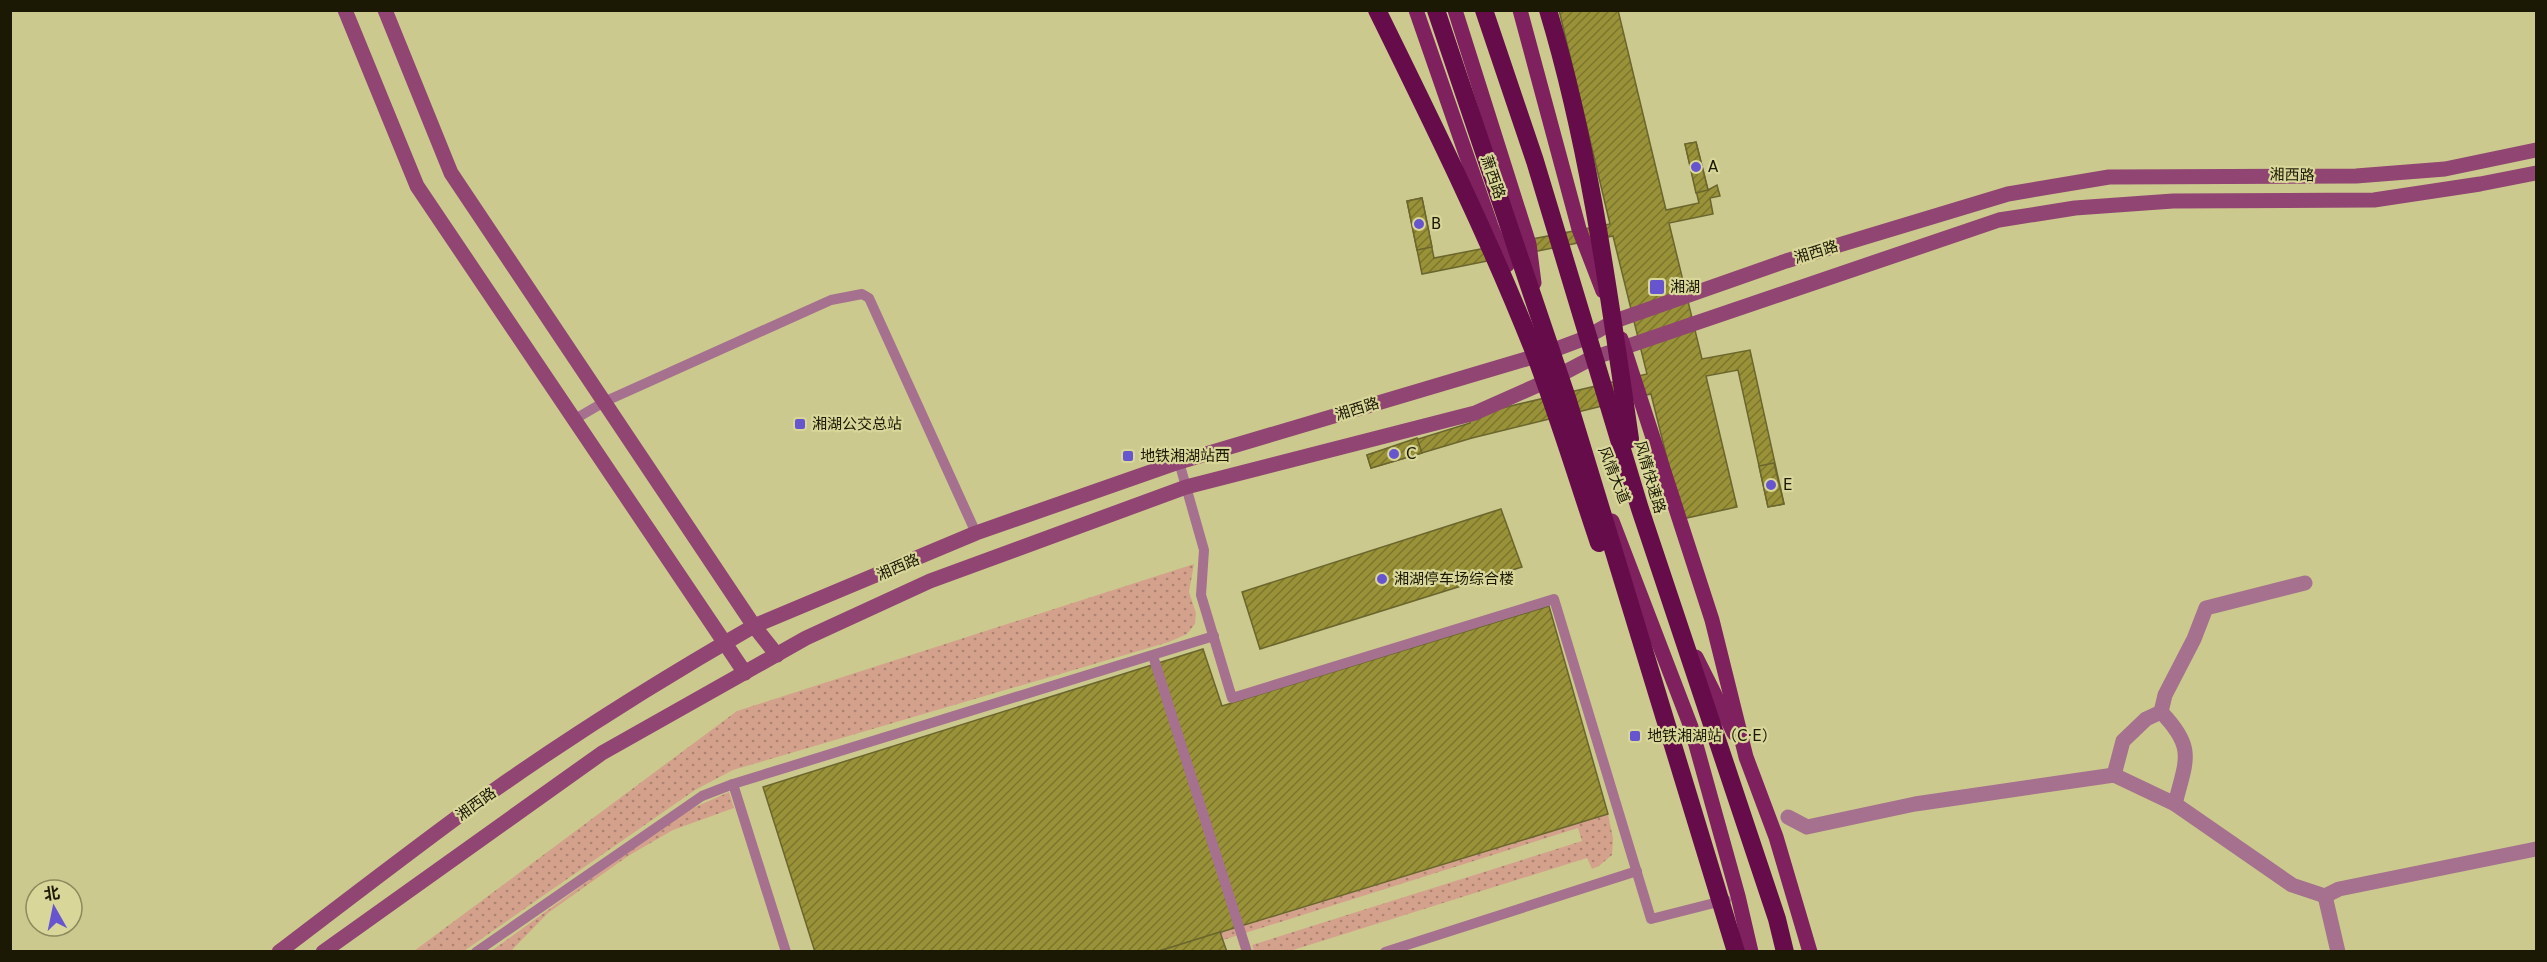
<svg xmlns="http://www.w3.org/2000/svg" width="2547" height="962" font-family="'DejaVu Sans','Noto Sans SC',sans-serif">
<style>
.grass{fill:url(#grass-dots)}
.building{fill:url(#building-hatch);stroke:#6a662e;stroke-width:1.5}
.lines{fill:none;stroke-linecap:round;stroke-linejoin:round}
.lane{stroke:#a5718e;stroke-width:10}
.street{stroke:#a5718e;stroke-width:15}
.secondary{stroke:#914573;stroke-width:15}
.primary{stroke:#80215f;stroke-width:15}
.highway-bridge{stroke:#670c4a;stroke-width:18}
.poi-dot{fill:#6655ce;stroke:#d9d69a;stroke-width:2}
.labels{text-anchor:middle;stroke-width:4.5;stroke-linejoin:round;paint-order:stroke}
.poi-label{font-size:15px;fill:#1b1903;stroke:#d9d69a;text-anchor:start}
.street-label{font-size:15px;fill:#1b1903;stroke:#d9d69a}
</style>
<defs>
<pattern id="grass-dots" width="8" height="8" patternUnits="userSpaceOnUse" patternTransform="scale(1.5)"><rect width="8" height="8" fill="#d4a28c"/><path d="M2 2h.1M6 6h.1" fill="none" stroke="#ab8370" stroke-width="1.8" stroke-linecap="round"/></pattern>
<pattern id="building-hatch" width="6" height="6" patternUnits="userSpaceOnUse" patternTransform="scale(1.5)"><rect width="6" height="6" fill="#999238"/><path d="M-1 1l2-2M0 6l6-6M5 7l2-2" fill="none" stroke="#7c762d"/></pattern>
</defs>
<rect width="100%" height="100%" fill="#ccc98e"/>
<!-- grass -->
<g class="grass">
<polygon points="1194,564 1189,592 1196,613 1195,624 1187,634 1169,642 733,770 695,790 464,951 414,951 737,711"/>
<polygon points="729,792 734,808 673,830 628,856 548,913 511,951 490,952 646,839 693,808"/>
<polygon points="1608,814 1613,838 1612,855 1599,866 1592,869 1587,858 1290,951 1254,951 1252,945 1582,841 1578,828 1223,940 1220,932"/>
</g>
<!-- building -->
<g class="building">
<polygon points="1559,10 1618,10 1666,210 1699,203 1685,144 1696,142 1708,190 1717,185 1720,196 1710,198 1713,214 1669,223 1702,359 1750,350 1784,504 1768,507 1738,370 1706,376 1737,507 1682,519 1651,394 1472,438 1371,468 1367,455 1470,423 1468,416 1647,374 1613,236 1422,274 1407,201 1422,198 1434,258 1610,224"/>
<polygon points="1696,142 1708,190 1696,193 1685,144"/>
<polygon points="1422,198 1432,247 1417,250 1407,201"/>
<polygon points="1417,438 1422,453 1371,468 1367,455"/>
<polygon points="1774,463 1784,504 1768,507 1759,466"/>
<polygon points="1501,509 1522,567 1260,649 1242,592"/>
<polygon points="1549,606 1608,814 1156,952 815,952 763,787 1203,649 1222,706"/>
<polygon points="1220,932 1227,952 1156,952"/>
</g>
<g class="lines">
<!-- lane -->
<g class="lane">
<polyline points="575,419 606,401 831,300 862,294 869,298 976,533"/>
<polyline points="1179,462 1204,550 1201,595 1232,698 1554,599 1651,919 1726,900"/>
<polyline points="1153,656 1247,952"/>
<polyline points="733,784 786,952"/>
<polyline points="476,952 702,796 733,784 1214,636"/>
<polyline points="1385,952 1637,871"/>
</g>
<!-- street -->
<g class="street">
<polyline points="2161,712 2165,695 2194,639 2206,608 2305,583"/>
<path d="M2161,712C2196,748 2186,760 2175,804"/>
<polyline points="2114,775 2123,741 2146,719 2161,712"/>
<polyline points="1788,817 1807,827 1915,804 2114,775 2175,804 2292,885 2325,896 2339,889 2536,849"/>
<polyline points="2325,896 2338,952"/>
</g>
<!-- secondary -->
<g class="secondary">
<polyline points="345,10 417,186 745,673"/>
<polyline points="385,10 451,173 754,626 777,655"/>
<path d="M279,952C350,898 421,843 493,791C577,732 665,677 754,626L976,533L1179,462L1543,354L1583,339L1615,321L1786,261L2008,194L2109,177L2356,176L2445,169L2536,150"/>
<polyline points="323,952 602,753 806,638 930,581 1186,487 1475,413 1554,378 1590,359 1999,220 2075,208 2173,201 2374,200 2480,184 2536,173"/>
</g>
<!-- primary -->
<g class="primary">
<polyline points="1416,10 1491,226 1507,265"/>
<polyline points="1455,10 1529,244 1534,283"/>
<polyline points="1520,10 1579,229 1603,291"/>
<polyline points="1621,339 1712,620 1746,757 1776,837 1810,952"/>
<polyline points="1612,521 1691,727 1738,896 1751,952"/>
<polyline points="1696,657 1734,733"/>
</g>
<!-- highway-bridge -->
<g class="highway-bridge">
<path d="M1377,10C1432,122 1487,233 1533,349C1557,412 1577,478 1599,543"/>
<polyline points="1436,10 1568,401 1736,952"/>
<polyline points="1484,10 1535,161 1640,509 1777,919 1785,952"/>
<path d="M1548,10C1590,149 1609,295 1630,439"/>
</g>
</g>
<!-- markers -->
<g class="poi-dot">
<circle cx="1696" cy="167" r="6"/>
<circle cx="1419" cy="224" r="6"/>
<rect x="1649" y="279" width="16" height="16" rx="3"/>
<rect x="794" y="418" width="12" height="12" rx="3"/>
<circle cx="1394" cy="454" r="6"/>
<rect x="1122" y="450" width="12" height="12" rx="3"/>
<circle cx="1771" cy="485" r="6"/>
<circle cx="1382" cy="579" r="6"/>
<rect x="1629" y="730" width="12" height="12" rx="3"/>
</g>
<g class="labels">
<!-- poi labels -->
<g class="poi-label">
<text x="1708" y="172">A</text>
<text x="1431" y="229">B</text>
<text x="1670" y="292">湘湖</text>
<text x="812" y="429">湘湖公交总站</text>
<text x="1406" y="459">C</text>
<text x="1140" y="461">地铁湘湖站西</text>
<text x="1783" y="490">E</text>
<text x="1394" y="584">湘湖停车场综合楼</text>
<text x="1647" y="741">地铁湘湖站（C·E）</text>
</g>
<!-- street labels -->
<g class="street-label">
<text transform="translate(2292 175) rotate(1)" y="5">湘西路</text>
<text transform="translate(1493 177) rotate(71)" y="5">萧西路</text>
<text transform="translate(1816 252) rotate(-17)" y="5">湘西路</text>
<text transform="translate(1357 409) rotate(-17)" y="5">湘西路</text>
<text transform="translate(1614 475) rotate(68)" y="5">风情大道</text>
<text transform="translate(1650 477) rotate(74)" y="5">风情快速路</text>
<text transform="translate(898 567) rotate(-23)" y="5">湘西路</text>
<text transform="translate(476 804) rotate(-36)" y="5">湘西路</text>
</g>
</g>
<!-- border -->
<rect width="2547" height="962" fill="none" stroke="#1b1903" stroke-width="24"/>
<!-- north arrow -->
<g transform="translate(54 908) rotate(351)"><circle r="28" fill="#d9d69a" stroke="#8d8a5e" stroke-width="1.5"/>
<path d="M0-4.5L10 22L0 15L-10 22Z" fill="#6655ce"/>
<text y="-9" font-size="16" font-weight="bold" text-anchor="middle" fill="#1b1903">北</text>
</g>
</svg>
